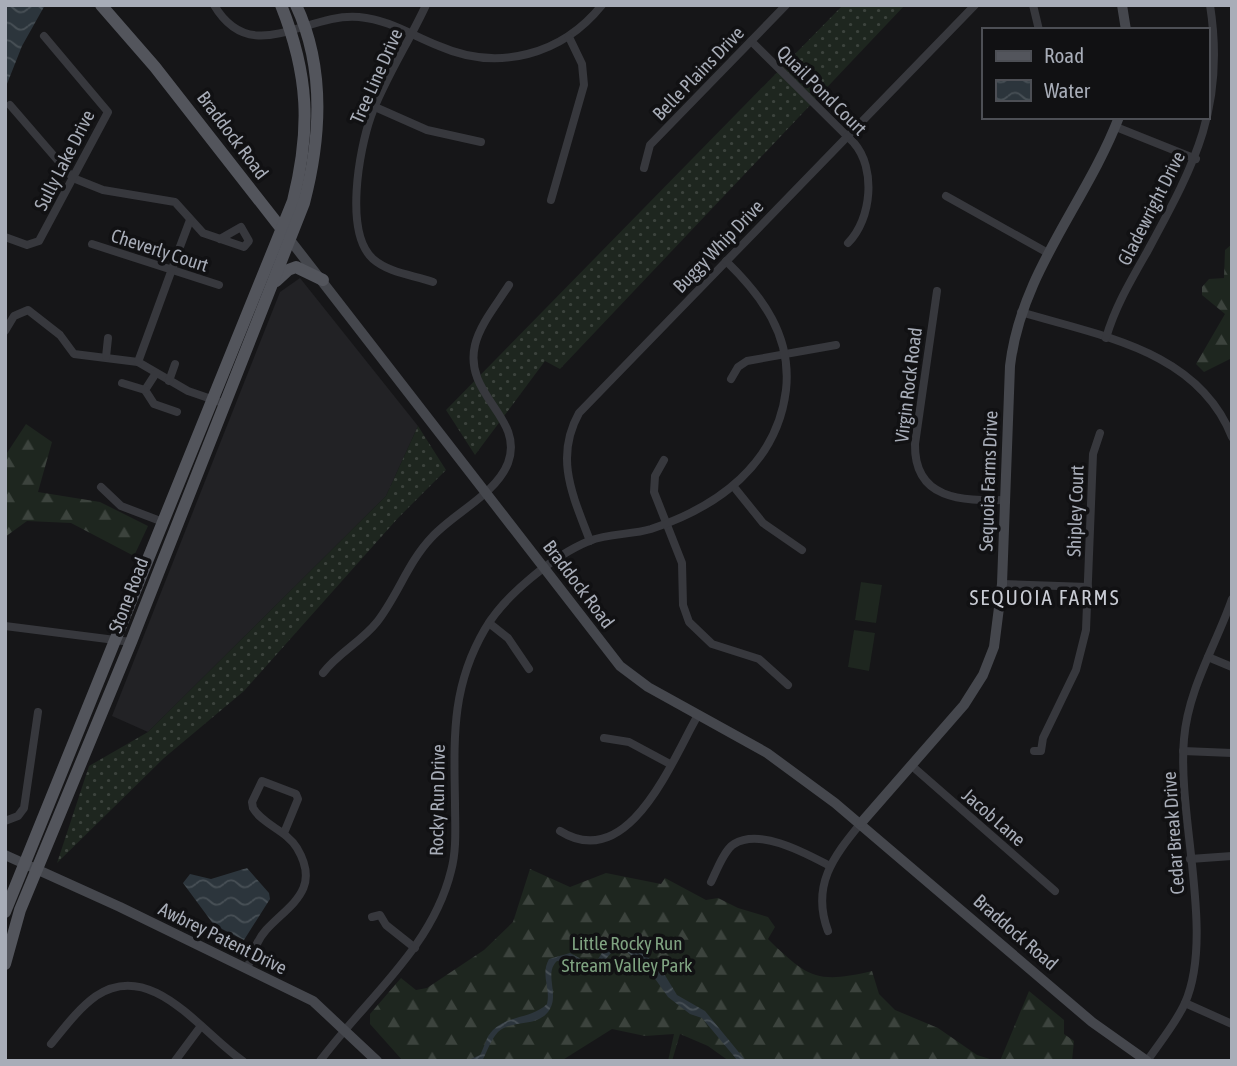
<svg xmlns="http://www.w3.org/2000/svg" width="1237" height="1066" font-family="'Asap Condensed',sans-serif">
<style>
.built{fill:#222225}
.grass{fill:url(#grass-dots)}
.forest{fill:url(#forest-firs)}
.park{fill:#1e261f}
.water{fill:url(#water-waves)}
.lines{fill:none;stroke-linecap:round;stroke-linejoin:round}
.street{stroke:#37383d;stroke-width:8}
.secondary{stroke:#45474d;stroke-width:10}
.primary{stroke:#53555c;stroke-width:12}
.labels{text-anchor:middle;stroke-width:7;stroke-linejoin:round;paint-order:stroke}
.street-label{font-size:19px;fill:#a8adb8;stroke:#111113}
.park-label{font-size:19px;fill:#7fa381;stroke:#111113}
.neighbourhood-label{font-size:21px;letter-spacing:2px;fill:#c9ccd4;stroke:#111113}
</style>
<defs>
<pattern id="grass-dots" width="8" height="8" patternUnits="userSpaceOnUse" patternTransform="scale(1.75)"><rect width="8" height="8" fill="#1e261f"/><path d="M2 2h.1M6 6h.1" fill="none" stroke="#3c433d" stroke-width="1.8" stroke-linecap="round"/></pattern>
<pattern id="forest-firs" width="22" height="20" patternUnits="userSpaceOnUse" patternTransform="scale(1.75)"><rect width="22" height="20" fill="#1e261f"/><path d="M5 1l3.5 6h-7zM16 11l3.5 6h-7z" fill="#3c433d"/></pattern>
<pattern id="water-waves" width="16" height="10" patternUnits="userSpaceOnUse" patternTransform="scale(1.75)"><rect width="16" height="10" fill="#2c353c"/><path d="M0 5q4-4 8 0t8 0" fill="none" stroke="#485056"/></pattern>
</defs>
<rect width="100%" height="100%" fill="#161618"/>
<!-- built -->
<polygon class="built" points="300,278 418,426 386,496 148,732 112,716 280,292"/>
<!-- grass -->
<g class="grass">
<polygon points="843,5 905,5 560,369 545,361 475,455 446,410"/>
<polygon points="418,426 446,470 398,518 244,691 164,758 57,863 89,766 148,732 386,496"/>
</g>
<!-- forest -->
<g class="forest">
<polygon points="1232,244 1232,358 1204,372 1196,364 1225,314 1202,295 1202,287 1209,279 1224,278 1225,250"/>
<polygon points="26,424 52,442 38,492 100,502 148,526 134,556 71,523 27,521 5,537 5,456"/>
<path d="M530,869L570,887L606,873L661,884L665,878L706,900L718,898L738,908L768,917L775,927L768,939C808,978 817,984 872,971L879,994L895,1010L938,1028L977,1055L996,1061H729L708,1046L680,1034L672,1061H668L674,1034L645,1036L612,1029L561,1061H403L370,1024V1014L401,978L416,990L427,988L484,950L513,922Z"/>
<polygon points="1029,991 1064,1020 1064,1034 1074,1041 1072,1061 1000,1061"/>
</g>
<!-- park -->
<g class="park">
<polygon points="861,582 882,585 876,623 855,620"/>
<polygon points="854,630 875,633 869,671 848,667"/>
</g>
<!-- water -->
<g class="water">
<polygon points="5,5 45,5 22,46 5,89"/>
<polygon points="247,868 269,893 270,899 244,940 214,925 183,883 190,874 211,879"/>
<path d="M625,939L632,942L663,972L677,995L705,1011L746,1061H738L702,1018L690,1014L668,997L646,966L620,947C607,952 604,967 592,972L571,960L557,961C543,974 561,995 548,1012C535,1028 512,1019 498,1032C491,1039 487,1052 482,1061H466L480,1055C485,1046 486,1037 493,1030C508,1015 531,1019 547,1004C551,988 540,975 549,959L570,953L594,966L606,946Z"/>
</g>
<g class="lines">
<!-- street -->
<g class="street">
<path d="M214,5C252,69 306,12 359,17C390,20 411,35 439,46C498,72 562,55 602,5"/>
<path d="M426,5C409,42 385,78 371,116C359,150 344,233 373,259C389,273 413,275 433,282"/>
<polyline points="1033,5 1039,30"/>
<path d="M751,41L854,143C876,168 872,219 848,243"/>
<polyline points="10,105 73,178 103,190 175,202 203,233 244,247 249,241 241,227 220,239"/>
<polyline points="375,107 427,130 481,142"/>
<polyline points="1116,127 1196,159"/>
<polyline points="644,168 650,145 786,5"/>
<polyline points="946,196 1048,253"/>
<polyline points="551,200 584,85 582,64 569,37"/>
<polyline points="5,237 27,245 39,241 108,112 44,36"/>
<polyline points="92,244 219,285"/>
<polyline points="178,252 190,220"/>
<path d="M937,291L915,444C914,500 962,501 1005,500"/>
<path d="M1021,312C1100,336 1198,350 1232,437"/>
<polyline points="5,331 14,316 28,310 60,335 74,354 138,362 188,391 223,403"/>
<path d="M1106,338C1115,307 1131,280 1147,252C1194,165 1226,108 1210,5"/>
<polyline points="106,357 108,338"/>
<polyline points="138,362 175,261"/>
<polyline points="156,373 145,390 154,404 177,412"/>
<polyline points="731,379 738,367 747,361 836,345"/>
<polyline points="169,381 175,364"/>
<polyline points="122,383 145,390"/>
<polyline points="664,460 655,476 654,492 682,563 683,605 689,622 712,644 759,659 788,685"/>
<polyline points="101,487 121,506 163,522"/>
<polyline points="734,487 763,523 802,550"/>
<path d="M590,541C573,496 554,458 579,413L975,5"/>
<polyline points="1002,584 1088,587"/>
<polyline points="489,623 508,638 529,669"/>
<polyline points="5,626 131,642"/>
<polyline points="1208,657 1232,667"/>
<path d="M323,673C338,653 361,642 377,622C398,595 408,562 432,537C454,513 496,494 508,463C525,417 463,396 475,345C480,324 497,304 509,285"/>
<polyline points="604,738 629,742 670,764"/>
<polyline points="1034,751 1041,751 1043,738 1076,670 1086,630 1093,454 1100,433"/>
<polyline points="1183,751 1232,753"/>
<polyline points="912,766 1055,891"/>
<polyline points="5,821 18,816 24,808 38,712"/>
<path d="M560,831C629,874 672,760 698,715"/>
<polyline points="1190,859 1232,856"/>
<path d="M711,882C716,872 724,850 734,844C760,828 805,853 828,865"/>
<polyline points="372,917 380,915 386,925 415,948"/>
<path d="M828,931C811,886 833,857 861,823"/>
<path d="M247,969C252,956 256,941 266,930C289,905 322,890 297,848C286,830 263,825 253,808L252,802L262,781L296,794L298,799L284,833"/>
<polyline points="1185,1003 1232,1024"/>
<path d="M51,1044C65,1027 78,1009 96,996C152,958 202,1034 243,1061"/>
<polyline points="175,1061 201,1026"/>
<path d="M320,1061C366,999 432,948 451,871C457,849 455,826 455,803C454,738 451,687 485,629C504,596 553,556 589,541C609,533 631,535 651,529C718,507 777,464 786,390C792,336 762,296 726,261"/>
<path d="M1147,1061C1160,1042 1176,1023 1185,1003C1215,935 1177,816 1184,739C1188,689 1216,645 1232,599"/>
</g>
<!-- secondary -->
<g class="secondary">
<polyline points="1122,5 1126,30"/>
<polyline points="290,240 620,666 648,687 767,753 835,803 1092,1022 1147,1061"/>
<path d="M861,823L964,705L983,675L994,647L1002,584L1010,366C1021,272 1086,203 1119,117"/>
<polyline points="5,855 120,907 313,1001 377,1061"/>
</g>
<!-- primary -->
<g class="primary">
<polyline points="101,5 155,67 284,232"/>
<polyline points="276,281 288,270 296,267 323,280"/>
<path d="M5,912L293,201C311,129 309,75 281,5"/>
<path d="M5,964L20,910L131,642L304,203C321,138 325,67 296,5"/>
</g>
</g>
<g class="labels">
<!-- street labels -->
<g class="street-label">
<text transform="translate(698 73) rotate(-46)" y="7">Belle Plains Drive</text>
<text transform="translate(376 76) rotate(-66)" y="7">Tree Line Drive</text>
<text transform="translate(822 90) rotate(45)" y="7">Quail Pond Court</text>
<text transform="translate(233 135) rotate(53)" y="7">Braddock Road</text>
<text transform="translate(64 160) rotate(-63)" y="7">Sully Lake Drive</text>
<text transform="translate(1151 208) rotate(-63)" y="7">Gladewright Drive</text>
<text transform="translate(718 246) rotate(-46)" y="7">Buggy Whip Drive</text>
<text transform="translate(160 250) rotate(18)" y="7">Cheverly Court</text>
<text transform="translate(908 385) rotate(-83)" y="7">Virgin Rock Road</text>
<text transform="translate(988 481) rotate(-88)" y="7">Sequoia Farms Drive</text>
<text transform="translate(1075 511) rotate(-88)" y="7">Shipley Court</text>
<text transform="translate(579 584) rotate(53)" y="7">Braddock Road</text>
<text transform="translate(128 595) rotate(-69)" y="7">Stone Road</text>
<text transform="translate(437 800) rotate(-89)" y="7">Rocky Run Drive</text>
<text transform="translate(994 817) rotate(41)" y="7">Jacob Lane</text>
<text transform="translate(1173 833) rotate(-94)" y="7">Cedar Break Drive</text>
<text transform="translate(1016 932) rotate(41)" y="7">Braddock Road</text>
<text transform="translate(223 938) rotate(26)" y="7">Awbrey Patent Drive</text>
</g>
<!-- park labels -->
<g class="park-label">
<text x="627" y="950">Little Rocky Run<tspan x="627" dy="22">Stream Valley Park</tspan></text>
</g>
<!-- neighbourhood labels -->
<g class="neighbourhood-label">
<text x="1045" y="605">SEQUOIA FARMS</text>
</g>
</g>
<!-- border -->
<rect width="1237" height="1066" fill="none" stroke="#a8adb8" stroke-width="14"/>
<!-- legend -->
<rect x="982" y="28" width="228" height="91" fill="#111113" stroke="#4d4f55" stroke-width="2"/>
<rect x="996" y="51" width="35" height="10" fill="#53555c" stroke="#4d4f55" stroke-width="2"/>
<text x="1044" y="63" font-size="21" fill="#a8adb8">Road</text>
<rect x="996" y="80" width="35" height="21" fill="url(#water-waves)" stroke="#4d4f55" stroke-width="2"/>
<text x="1044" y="98" font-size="21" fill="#a8adb8">Water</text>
</svg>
